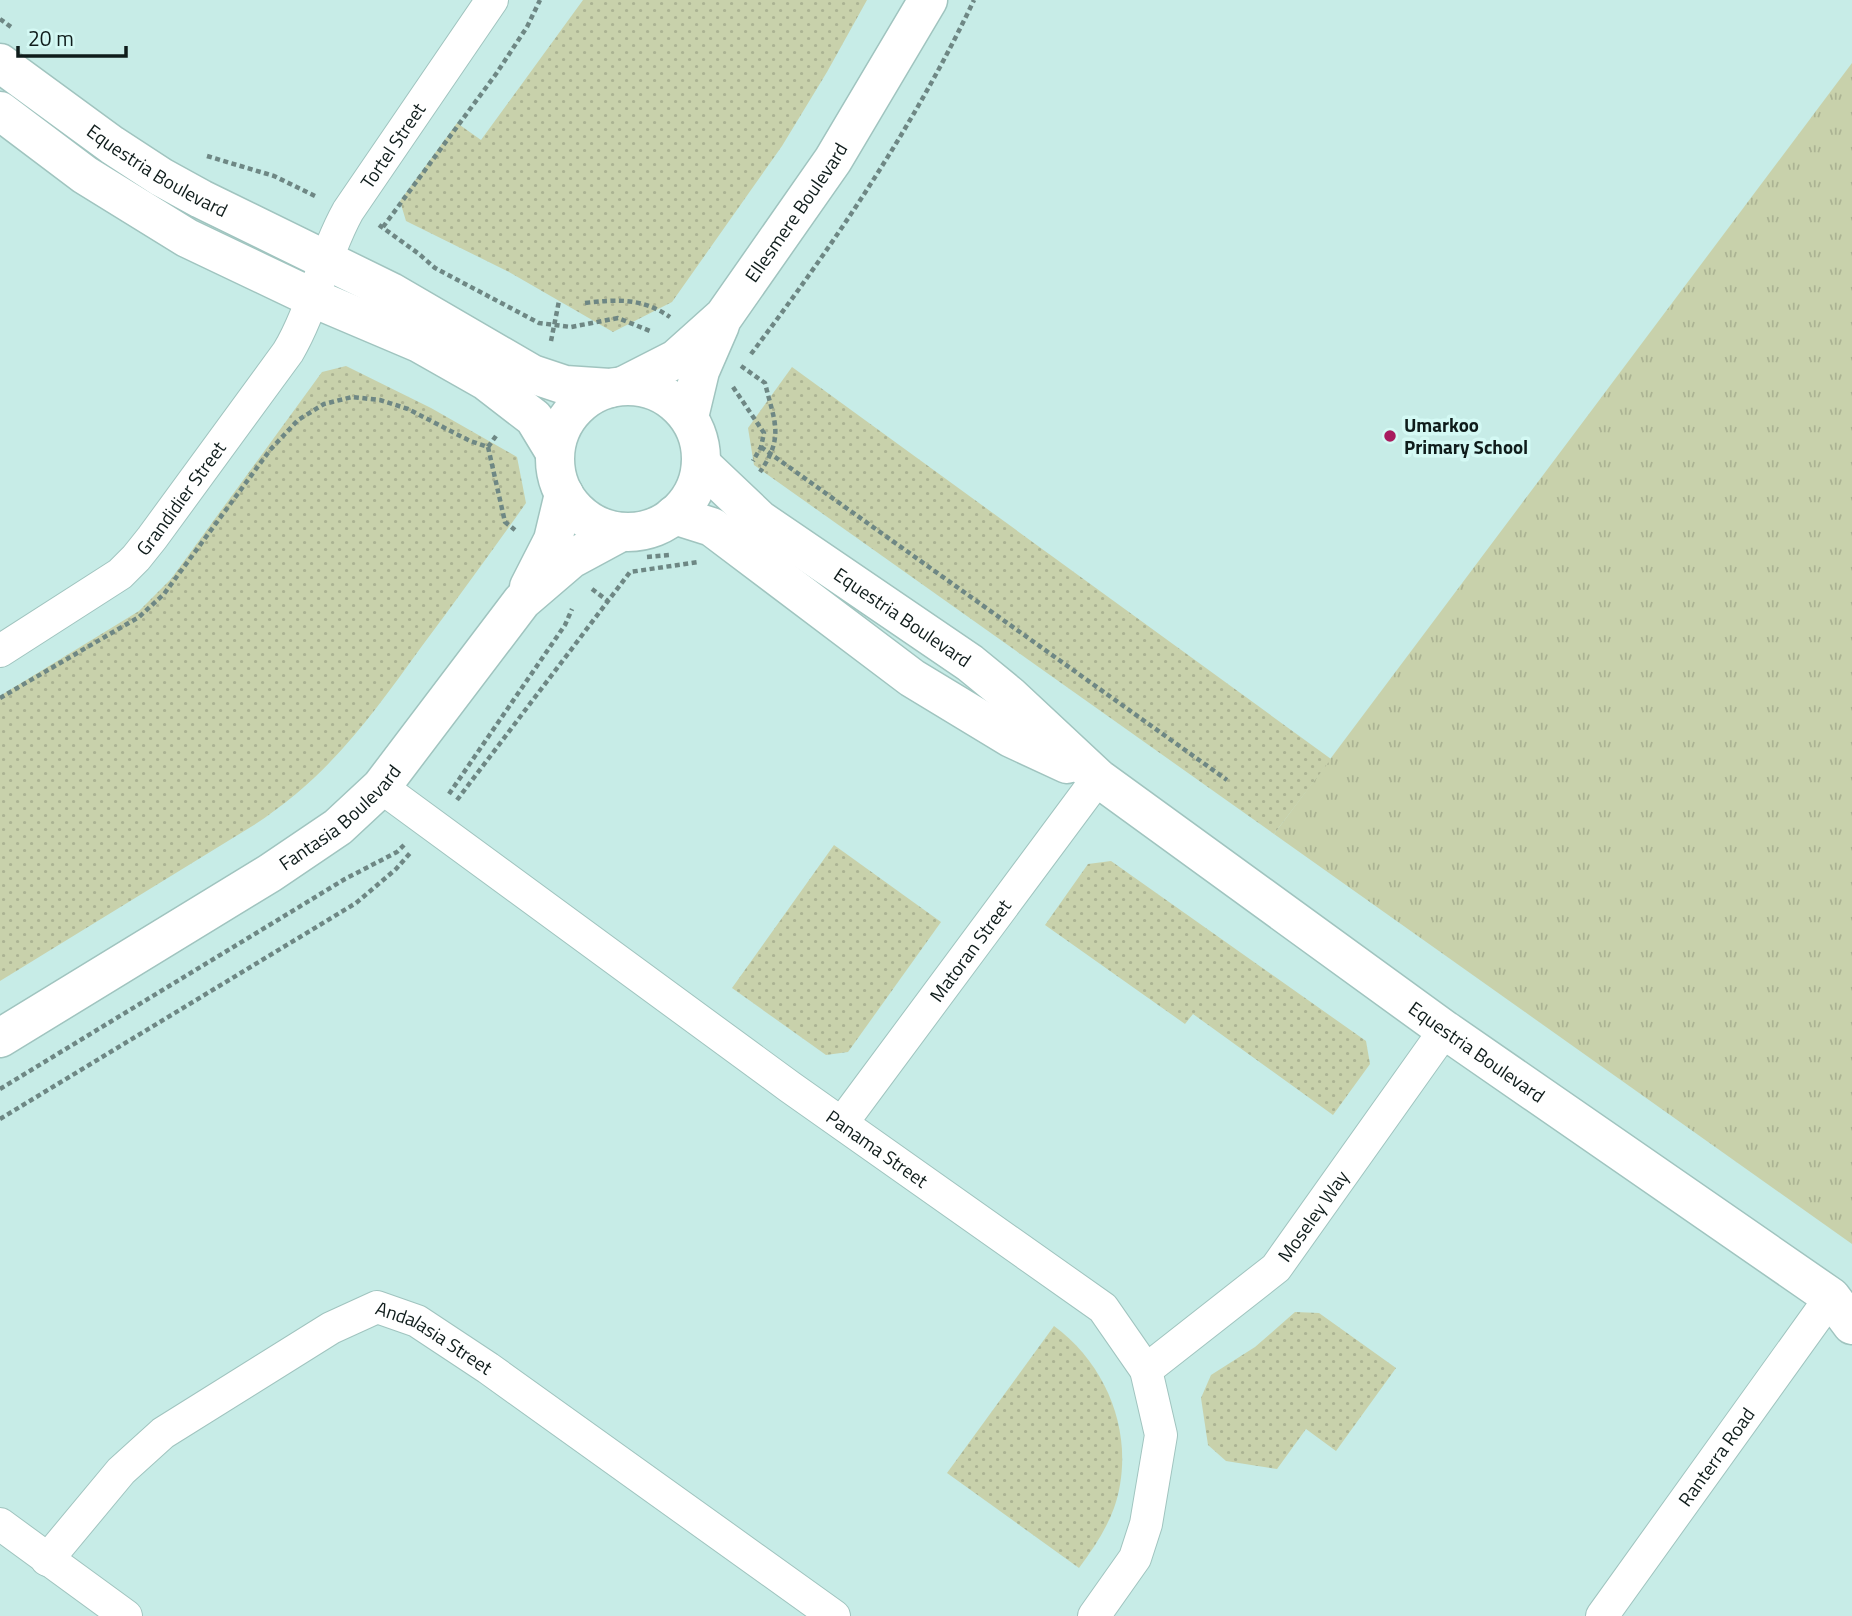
<svg xmlns="http://www.w3.org/2000/svg" width="1852" height="1616" font-family="'Titillium Web',sans-serif">
<style>
.grass{fill:url(#grass-tufts)}
.park{fill:url(#park-dots)}
.lines{fill:none;stroke-linecap:round;stroke-linejoin:round}
.minor-casing{stroke:#a0c4bf;stroke-width:34}
.tertiary-casing{stroke:#a0c4bf;stroke-width:41}
.path{stroke:#6e8784;stroke-width:4.5;stroke-dasharray:5 3.5;stroke-linecap:butt}
.minor{stroke:#fff;stroke-width:32}
.tertiary{stroke:#fff;stroke-width:38}
.poi-dot{fill:#a81b5e;stroke:#d4f9f4;stroke-width:2.5}
.labels{text-anchor:middle;stroke-width:7;stroke-linejoin:round;paint-order:stroke}
.street-label{font-size:19px;fill:#0f1c1b;stroke:#d4f9f4}
.poi-label{font-size:19px;font-weight:bold;fill:#0f1c1b;stroke:#d4f9f4;text-anchor:start}
</style>
<defs>
<pattern id="grass-tufts" width="24" height="20" patternUnits="userSpaceOnUse" patternTransform="scale(1.75)"><rect width="24" height="20" fill="#c8d1ab"/><path d="M3 7l-1-3M5 7V3M7 7l1-3M15 17l-1-3M17 17v-4M19 17l1-3" fill="none" stroke="#abb393"/></pattern>
<pattern id="park-dots" width="8" height="8" patternUnits="userSpaceOnUse" patternTransform="scale(1.75)"><rect width="8" height="8" fill="#c8d1ab"/><path d="M2 2h.1M6 6h.1" fill="none" stroke="#abb393" stroke-width="1.8" stroke-linecap="round"/></pattern>
</defs>
<rect width="100%" height="100%" fill="#c7ece7"/>
<!-- grass -->
<polygon class="grass" points="1852,63 1852,1244 1274,834"/>
<!-- park -->
<g class="park">
<polygon points="583,0 867,0 827,72 782,146 672,302 613,332 509,272 406,221 400,201 457,123 481,140"/>
<path d="M346,366L431,408L517,457L526,503C492,551 457,599 422,646C370,718 329,776 254,825L0,981V696L139,611L171,579L322,372Z"/>
<polygon points="792,367 1331,759 1274,834 754,465 748,428"/>
<polygon points="834,845 941,922 848,1052 826,1055 732,988"/>
<polygon points="1111,861 1366,1041 1370,1064 1333,1115 1193,1014 1185,1024 1045,925 1088,864"/>
<polygon points="1295,1312 1319,1313 1396,1368 1336,1451 1306,1429 1277,1469 1226,1461 1208,1445 1201,1398 1211,1375 1255,1347"/>
<path d="M1054,1326C1110,1367 1137,1441 1114,1508C1106,1530 1093,1549 1079,1568L947,1473Z"/>
</g>
<g class="lines">
<!-- minor casing -->
<g class="minor-casing">
<g id="minor">
<path id="s1" d="M0,651L120,574L136,558L152,538L288,352C314,308 323,256 348,211L492,0"/>
<path id="s2" d="M381,787L790,1087L1103,1308L1146,1370L1161,1435L1146,1524L1135,1558L1094,1616"/>
<path id="s3" d="M842,1123L1098,778"/>
<path id="s4" d="M1146,1370L1276,1268L1445,1030"/>
<polyline points="0,1524 126,1616"/>
<path id="s5" d="M47,1560L121,1471L163,1433L331,1328L377,1307L417,1321L488,1368L834,1616"/>
<path id="s6" d="M1602,1616L1831,1297"/>
</g>
</g>
<!-- tertiary casing -->
<g class="tertiary-casing">
<g id="tertiary">
<path id="s7" d="M0,63L112,145L161,177L201,199L391,292L532,374L565,385L610,388"/>
<polyline points="0,111 85,175 187,238 313,298 419,343 486,381 534,418 554,451"/>
<path id="s8" d="M625,385L676,359L724,316L833,160L928,0"/>
<circle cx="628" cy="459" r="73"/>
<polyline points="689,417 700,371 720,325"/>
<path id="s9" d="M701,464L760,520L970,663L1009,695L1098,778L1445,1030L1831,1297L1852,1325"/>
<polyline points="674,515 712,527 912,678 1011,738 1067,764"/>
<polyline points="529,587 553,540 564,494"/>
<path id="s10" d="M0,1038L270,873L338,827L381,787L522,601L571,559L621,532"/>
</g>
</g>
<!-- path -->
<g class="path">
<polyline points="0,19 11,27"/>
<polyline points="207,156 274,176 317,197"/>
<polyline points="379,225 419,254 435,268 539,323 571,327 618,318 650,331"/>
<polyline points="383,227 496,74 527,27 540,0"/>
<path d="M585,303C618,299 642,298 670,317"/>
<polyline points="551,341 559,301"/>
<path d="M751,354C835,243 914,126 974,0"/>
<path d="M741,366L765,383C774,421 785,436 760,472"/>
<polyline points="733,387 764,433 761,447 753,461"/>
<polyline points="488,447 505,522 515,530"/>
<polyline points="761,447 1227,780"/>
<polyline points="647,557 670,555"/>
<polyline points="592,589 608,601"/>
<polyline points="0,698 139,617 164,594 270,450 298,420 324,404 352,397 380,400 408,409 470,441 488,447 496,436"/>
<polyline points="449,794 565,625 572,609"/>
<polyline points="457,800 630,572 698,562"/>
<polyline points="0,1089 345,879 397,852 404,845"/>
<polyline points="0,1119 356,903 396,869 412,851"/>
</g>
<!-- minor -->
<use href="#minor" class="minor"/>
<!-- tertiary -->
<use href="#tertiary" class="tertiary"/>
</g>
<!-- markers -->
<circle class="poi-dot" cx="1390" cy="436" r="7"/>
<g class="labels">
<!-- street labels -->
<g class="street-label">
<text dy="7" stroke="none"><textPath href="#s1" startOffset="654">Tortel Street</textPath></text>
<text dy="7" stroke="none"><textPath href="#s7" startOffset="191">Equestria Boulevard</textPath></text>
<text dy="7" stroke="none"><textPath href="#s8" startOffset="248">Ellesmere Boulevard</textPath></text>
<text dy="7" stroke="none"><textPath href="#s1" startOffset="240">Grandidier Street</textPath></text>
<text dy="7" stroke="none"><textPath href="#s9" startOffset="254">Equestria Boulevard</textPath></text>
<text dy="7" stroke="none"><textPath href="#s10" startOffset="406">Fantasia Boulevard</textPath></text>
<text dy="7" stroke="none"><textPath href="#s3" startOffset="215">Matoran Street</textPath></text>
<text dy="7" stroke="none"><textPath href="#s9" startOffset="975">Equestria Boulevard</textPath></text>
<text dy="7" stroke="none"><textPath href="#s2" startOffset="614">Panama Street</textPath></text>
<text dy="7" stroke="none"><textPath href="#s4" startOffset="229">Moseley Way</textPath></text>
<text dy="7" stroke="none"><textPath href="#s5" startOffset="486">Andalasia Street</textPath></text>
<text dy="7" stroke="none"><textPath href="#s6" startOffset="196">Ranterra Road</textPath></text>
</g>
<!-- poi labels -->
<g class="poi-label">
<text x="1404" y="432">Umarkoo<tspan x="1404" dy="22">Primary School</tspan></text>
</g>
</g>
<!-- scale -->
<path d="M18 46v10h108v-10" fill="none" stroke="#0f1c1b" stroke-width="3.5"/>
<text x="28" y="46" font-size="21" fill="#0f1c1b" stroke="#d4f9f4" stroke-width="5" paint-order="stroke">20 m</text>
</svg>
